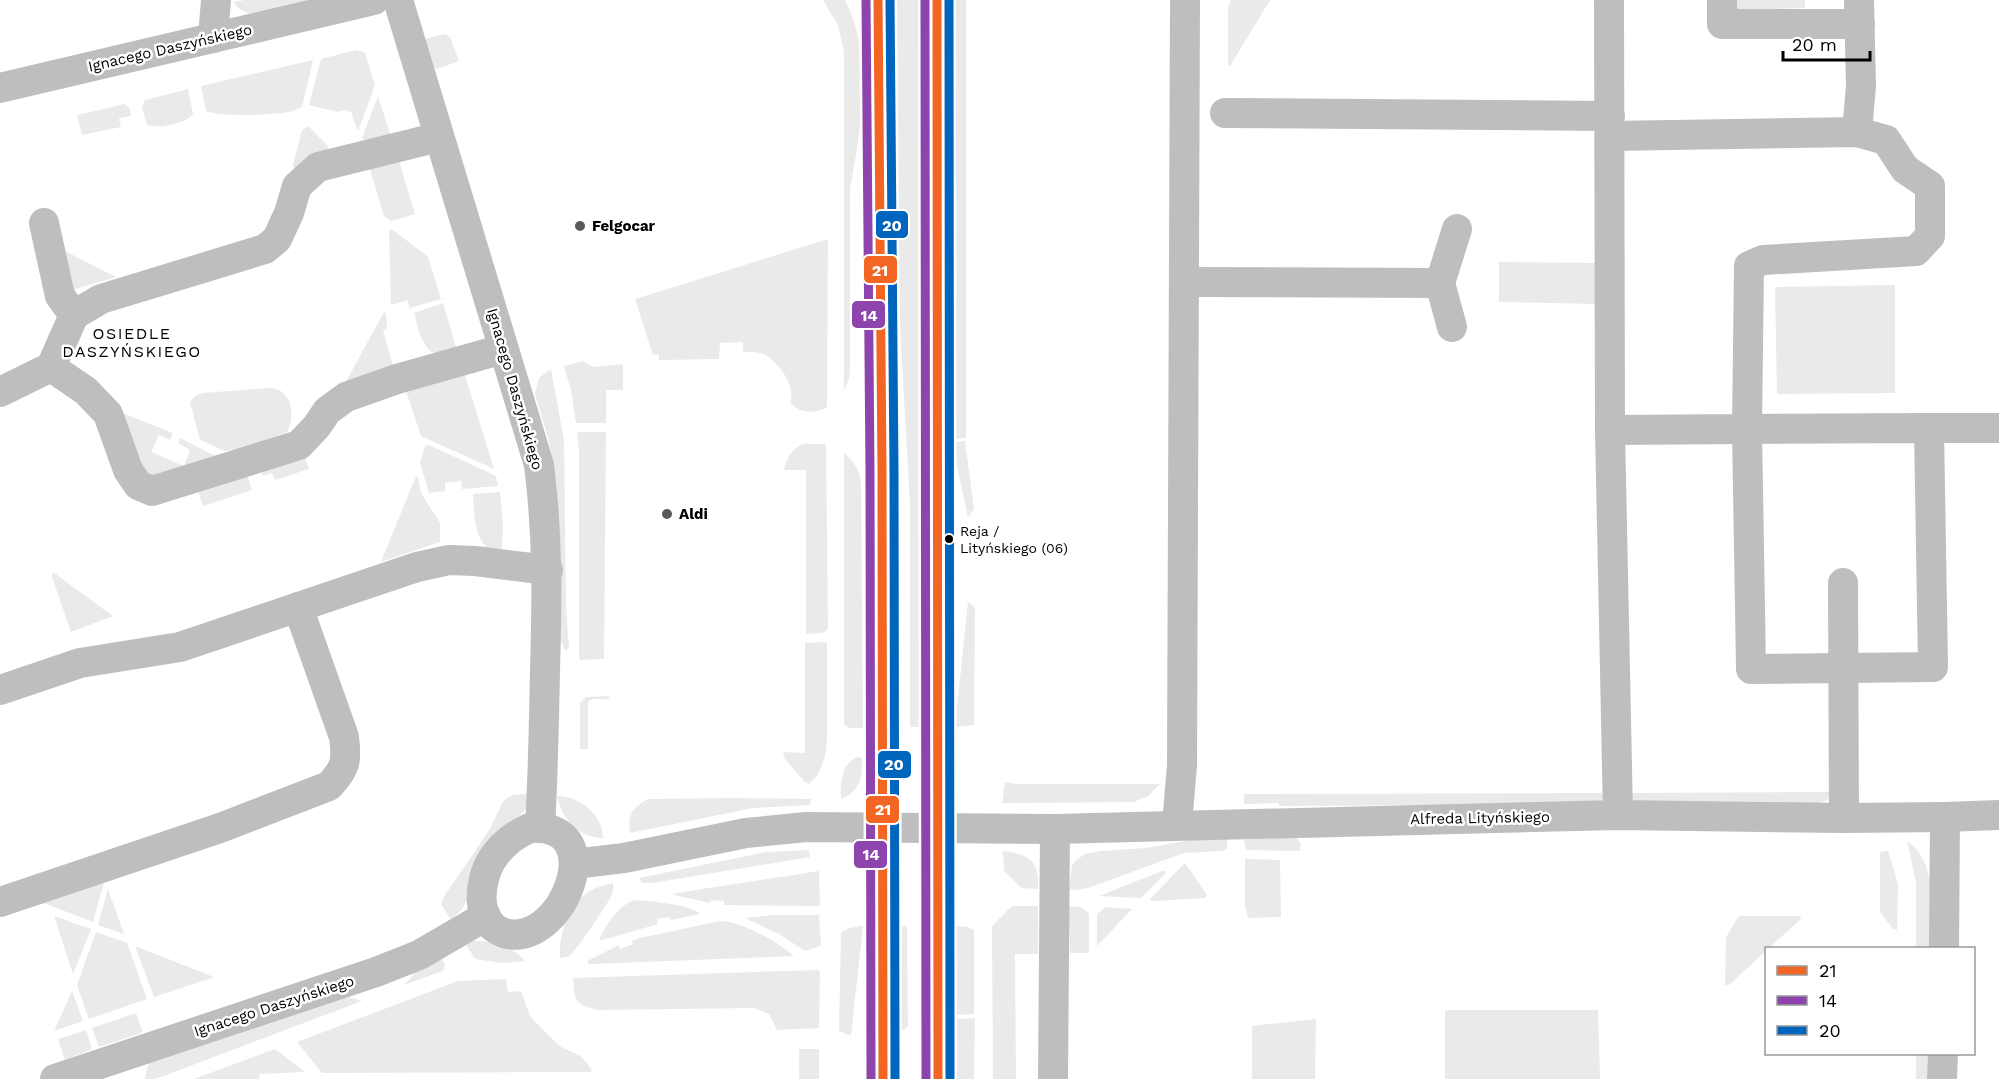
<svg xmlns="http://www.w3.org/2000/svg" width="1999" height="1079" font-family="'Work Sans',sans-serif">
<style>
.green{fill:#eaeaea}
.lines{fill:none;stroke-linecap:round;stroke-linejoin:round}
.minor{stroke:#bebebe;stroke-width:30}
.bus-1-casing{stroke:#fff;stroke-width:14}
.bus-2-casing{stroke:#fff;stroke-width:14}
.bus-3-casing{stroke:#fff;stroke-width:14}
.bus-1{stroke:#f26522;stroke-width:9}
.bus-2{stroke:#8e44ad;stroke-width:9}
.bus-3{stroke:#0065bd;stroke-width:9}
.poi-dot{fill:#595959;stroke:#fff;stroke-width:2}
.bus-dot{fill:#000;stroke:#fff;stroke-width:2}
.labels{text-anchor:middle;stroke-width:5;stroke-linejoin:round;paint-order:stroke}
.bus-label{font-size:14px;fill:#000;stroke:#fff;text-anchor:start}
.street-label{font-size:15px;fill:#000;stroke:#fff}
.poi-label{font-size:15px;font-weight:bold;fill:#000;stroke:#fff;text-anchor:start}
.neighbourhood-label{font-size:16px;letter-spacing:1.5px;fill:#000;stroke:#fff}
.line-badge{stroke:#fff;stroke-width:2}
.badge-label{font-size:16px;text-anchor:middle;font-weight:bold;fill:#fff}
</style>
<rect width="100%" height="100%" fill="#fff"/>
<!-- green -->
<g class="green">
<polygon points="245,0 307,0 307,2 253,15 239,9 233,2"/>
<path d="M823,0H845C874,56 861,129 850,189V366L849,379L844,390V52L838,25Z"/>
<polygon points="897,0 922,0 921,727 910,727 910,505 897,273"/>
<polygon points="955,0 966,0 966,438 955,439"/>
<polygon points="1231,0 1270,0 1230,66 1228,65 1228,8"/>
<polygon points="1737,0 1805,0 1805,8 1737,10"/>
<polygon points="444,34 450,37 459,61 437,69 434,68 425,39"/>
<polygon points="356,50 364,52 366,56 375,85 358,131 351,112 345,110 338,112 309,105 321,59"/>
<path d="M313,60L302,107C297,109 293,112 289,112C272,115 220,117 206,111L201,86Z"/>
<path d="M188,89L193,114C185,124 158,129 147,125L142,107L145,100Z"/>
<polygon points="378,96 392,140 369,143 362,138"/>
<polygon points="125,104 130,109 131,116 119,118 121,127 82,135 77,115"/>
<polygon points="308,126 328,146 328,153 295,172 293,165 302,130"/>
<polygon points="398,158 415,214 391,221 384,216 369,166"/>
<polygon points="389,230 393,230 428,257 441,299 410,308 407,300 391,305"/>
<path d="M828,239L827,407C814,414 800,414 790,402C796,387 780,364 767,356C760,351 752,352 743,352V342L720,343L719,359L659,360V355H653L635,299Z"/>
<polygon points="59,248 116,277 72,290"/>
<polygon points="1499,262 1600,263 1599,304 1499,302"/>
<polygon points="1895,285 1895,393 1777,394 1775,287"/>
<path d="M443,303L457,351C451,352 443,354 438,354C421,351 418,326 414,313Z"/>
<polygon points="384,312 386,313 387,329 383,330 393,366 342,389"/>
<polygon points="582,361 593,367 623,364 623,390 606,390 606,423 576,423 571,390 564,366"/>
<polygon points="551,369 564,441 566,606 569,649 565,650 559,636 557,485 549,441 535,394 539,378"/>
<polygon points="464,372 494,469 421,436 405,388"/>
<path d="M271,388C292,390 296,416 287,432L242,448L225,451L200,440L190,402L195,396L203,393Z"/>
<polygon points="117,411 173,433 170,440 159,435 151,452 184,466 190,450 178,443 180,438 223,460 174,476 146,475"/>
<polygon points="577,432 606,432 604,659 580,660 579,656 579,451"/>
<polygon points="965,441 974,509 968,517 957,467 955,442"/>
<path d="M803,444H826L828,627L826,631L822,633L806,634V470H784C787,458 791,449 803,444Z"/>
<polygon points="429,445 496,476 498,486 462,489 461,481 445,483 445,491 429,493 420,463 425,446"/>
<polygon points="303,452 309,469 275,480 272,473 263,476 260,466"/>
<path d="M844,453C854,462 859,468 861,482L863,728H850L844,725Z"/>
<polygon points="246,471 252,490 203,506 197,488"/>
<polygon points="416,476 418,477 421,493 440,523 440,542 381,562"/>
<path d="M500,492L503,523L502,554C498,553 492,552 489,549C474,539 474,510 473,494Z"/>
<polygon points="53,572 110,614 113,616 71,632 52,577"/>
<polygon points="968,602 975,608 974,725 955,727"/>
<polygon points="826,642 827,644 827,741 825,757 818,775 809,784 805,782 785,759 783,752 805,753 805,643"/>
<polygon points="609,696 610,699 592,699 588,702 588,749 580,749 580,703 586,697"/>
<path d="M857,757L862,758C862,777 861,791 841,799C840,784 841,764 857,757Z"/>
<polygon points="1005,782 1016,784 1160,784 1148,796 1134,802 1002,803"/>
<polygon points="1832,792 1830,798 1821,803 1632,803 1624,793"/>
<polygon points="1605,793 1603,799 1594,804 1279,806 1279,803 1244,804 1244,794"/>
<polygon points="529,794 526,809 517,819 468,897 463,908 451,920 441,904 443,898 490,829 502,803 507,798 513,795"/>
<path d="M557,796C574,796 593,807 600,824C602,828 602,834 604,838C579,838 562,819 557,796Z"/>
<path d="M735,798L811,799L810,805L753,808L630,833C627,816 632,807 648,799Z"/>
<polygon points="1243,835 1294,835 1301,844 1300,851 1246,850"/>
<polygon points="1197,839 1227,839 1227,849 1222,851 1184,853 1088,888 1076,890 1069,889 1072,866 1076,860 1085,854 1100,851 1146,848"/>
<path d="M1907,841C1940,864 1930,913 1931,948H1916V882Z"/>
<polygon points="809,850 810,857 652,883 642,883 639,878 766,852"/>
<path d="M1003,851C1029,855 1039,859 1038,889L1021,888L1004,871Z"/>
<polygon points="1888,851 1898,884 1897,930 1893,929 1880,912 1880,852"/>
<polygon points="1245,859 1280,860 1281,917 1248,918 1245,906"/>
<polygon points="1185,863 1207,895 1205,898 1152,901 1150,899"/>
<polygon points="819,871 820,906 724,905 724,901 711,900 710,903 674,895 676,893"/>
<polygon points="1162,871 1165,871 1165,874 1141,898 1099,896"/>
<polygon points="104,882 93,922 33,899"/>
<path d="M613,883C613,886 613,889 613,892C610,901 576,951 569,956C566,957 563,958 560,958C558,935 568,904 590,891C597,887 605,885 613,883Z"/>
<polygon points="108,889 124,934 98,925"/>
<path d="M634,900C649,901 690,904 700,914L671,920L670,917L657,919L658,924L599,941C604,927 619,905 634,900Z"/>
<polygon points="1012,906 1038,906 1038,954 1015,954 1016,1079 993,1079 992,926"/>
<polygon points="1068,906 1081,907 1089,914 1089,953 1070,953"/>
<polygon points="1106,907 1132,909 1097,946 1097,914"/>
<polygon points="773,915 819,915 821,946 805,951 779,934 745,918"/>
<polygon points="54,916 91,929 73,974"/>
<polygon points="1739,916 1800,916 1801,919 1769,948 1766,948 1766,951 1729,985 1725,986 1726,937"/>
<path d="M720,921C741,921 778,942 794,956L592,964H588L587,961L619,945L620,949L633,944L632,941L640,938Z"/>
<polygon points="863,926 851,1036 839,1031 841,932 849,928"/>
<polygon points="907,926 908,1026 902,1031 897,1026 898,927"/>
<polygon points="956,926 967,927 974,930 974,1014 956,1015"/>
<polygon points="96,932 127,943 147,999 89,1019 77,985"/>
<path d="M473,941C493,941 511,945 525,961L502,963L475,959L466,945Z"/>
<polygon points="135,946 214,977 154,997"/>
<polygon points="442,959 445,965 443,971 404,985 416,972"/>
<path d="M818,970L820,972L819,1028L777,1030L769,1014L754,1008L597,1010C574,1004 575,1001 573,978Z"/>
<polygon points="506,979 508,992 521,991 530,1016 543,1030 561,1047 581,1056 592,1070 590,1072 322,1073 297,1042 458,981"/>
<polygon points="72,991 83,1021 54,1031"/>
<polygon points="343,997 354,998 362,1001 169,1074 155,1079 145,1079 147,1068 151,1060"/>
<polygon points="1445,1010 1598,1010 1600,1079 1445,1079"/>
<polygon points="136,1013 142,1030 141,1033 99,1047 92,1028"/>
<polygon points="975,1018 974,1079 956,1079 956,1019"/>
<polygon points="1316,1019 1315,1079 1252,1079 1252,1026"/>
<polygon points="86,1030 92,1049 65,1060 58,1039"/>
<polygon points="275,1049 305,1072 260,1074 259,1079 194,1079"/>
<rect x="799" y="1049" width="20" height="30"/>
<rect x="1916" y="1054" width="14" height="25"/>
</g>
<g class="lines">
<!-- minor -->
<g class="minor">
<path d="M398,0L539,465C548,535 547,601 545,671C544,724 543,776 540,828"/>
<polyline points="878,0 882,470 883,1079"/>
<polyline points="937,0 938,1079"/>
<polyline points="1609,0 1610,430 1618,815"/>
<polyline points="1722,0 1722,24 1860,24"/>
<polyline points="213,38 216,0"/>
<polyline points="0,88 374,0"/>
<polyline points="1225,113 1610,116"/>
<polyline points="1857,132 1861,86 1859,0"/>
<polyline points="439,137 318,167 297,186 289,213 277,239 265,249 101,299 74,315 51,367 86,391 108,414 128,470 138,485 152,491 299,445 317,426 327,411 346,397 397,379 503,349"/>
<polyline points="44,223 60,296 74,315"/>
<polyline points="1184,282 1440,283 1452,327"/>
<polyline points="1440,283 1457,229"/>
<polyline points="0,392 51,367"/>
<polygon points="1929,428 1933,667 1751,669 1747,429"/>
<polyline points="1929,428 1999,428"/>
<polyline points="1610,430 1747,429 1749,266 1763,260 1916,251 1930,236 1930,186 1905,169 1886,140 1857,132 1610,136"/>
<polyline points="1843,583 1844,818"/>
<polyline points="0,690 80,663 180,647 417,567 449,560 475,561 548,570"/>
<polyline points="1945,817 1999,815"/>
<polyline points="1177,825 1182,765 1185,0"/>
<path d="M530,828C613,822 562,950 504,933C474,923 479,882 491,861C500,846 514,835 530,828Z"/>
<polyline points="574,864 624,858 746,833 806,827 1055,829 1618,815 1844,818 1945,817 1944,948"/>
<path d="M0,902L220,828L329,786C346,768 347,761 344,737L298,607"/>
<polyline points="55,1079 376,972 419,955 486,916"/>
<polyline points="1053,1079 1055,829"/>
<polyline points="1942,1079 1943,1054"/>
</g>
<!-- bus-1 casing -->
<g class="bus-1-casing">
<g id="bus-1">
<polyline points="878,0 882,470 883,1079"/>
<polyline points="937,0 938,1079"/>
</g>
</g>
<!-- bus-2 casing -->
<g class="bus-2-casing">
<g id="bus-2">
<polyline points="866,0 870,470 871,1079"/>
<polyline points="925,0 926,1079"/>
</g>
</g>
<!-- bus-3 casing -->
<g class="bus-3-casing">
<g id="bus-3">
<polyline points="890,0 894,470 895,1079"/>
<polyline points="949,0 950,1079"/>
</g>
</g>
<!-- bus-1 -->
<use href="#bus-1" class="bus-1"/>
<!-- bus-2 -->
<use href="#bus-2" class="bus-2"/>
<!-- bus-3 -->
<use href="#bus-3" class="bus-3"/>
</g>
<!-- markers -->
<g class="poi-dot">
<circle cx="580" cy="226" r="6"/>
<circle cx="667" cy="514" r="6"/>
</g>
<circle class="bus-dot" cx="949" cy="539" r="5"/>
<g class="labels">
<!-- bus labels -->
<g class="bus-label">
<text x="960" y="536">Reja /<tspan x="960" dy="17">Lityńskiego (06)</tspan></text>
</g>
<!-- street labels -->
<g class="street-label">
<text transform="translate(170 48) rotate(-13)" y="5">Ignacego Daszyńskiego</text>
<text transform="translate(515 389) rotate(74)" y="5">Ignacego Daszyńskiego</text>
<text transform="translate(1480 818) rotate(-1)" y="5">Alfreda Lityńskiego</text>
<text transform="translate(274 1006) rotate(-18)" y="5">Ignacego Daszyńskiego</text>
</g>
<!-- poi labels -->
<g class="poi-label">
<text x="592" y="231">Felgocar</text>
<text x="679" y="519">Aldi</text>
</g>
<!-- neighbourhood labels -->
<g class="neighbourhood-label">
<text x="132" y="339">OSIEDLE<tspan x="132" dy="18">DASZYŃSKIEGO</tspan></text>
</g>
</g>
<g class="line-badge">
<rect x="875" y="210" width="34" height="29" rx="6" fill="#0065bd"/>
<rect x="863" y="255" width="35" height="29" rx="6" fill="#f26522"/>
<rect x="851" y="300" width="35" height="29" rx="6" fill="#8e44ad"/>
<rect x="877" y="750" width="35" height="29" rx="6" fill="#0065bd"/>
<rect x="865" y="795" width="35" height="29" rx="6" fill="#f26522"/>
<rect x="853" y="840" width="35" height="29" rx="6" fill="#8e44ad"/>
</g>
<g class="badge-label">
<text x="892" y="231">20</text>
<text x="880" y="276">21</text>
<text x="869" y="321">14</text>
<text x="894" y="770">20</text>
<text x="883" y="815">21</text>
<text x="871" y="860">14</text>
</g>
<!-- legend -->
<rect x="1765" y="947" width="210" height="108" fill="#ffffff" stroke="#999999" stroke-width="1.5"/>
<rect x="1777" y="966" width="30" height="9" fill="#f26522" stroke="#999999" stroke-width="1.5"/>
<text x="1819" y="977" font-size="18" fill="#000000">21</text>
<rect x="1777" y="996" width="30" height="9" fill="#8e44ad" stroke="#999999" stroke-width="1.5"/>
<text x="1819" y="1007" font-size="18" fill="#000000">14</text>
<rect x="1777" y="1026" width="30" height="9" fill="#0065bd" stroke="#999999" stroke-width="1.5"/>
<text x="1819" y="1037" font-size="18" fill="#000000">20</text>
<!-- scale -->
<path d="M1783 51v9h87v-9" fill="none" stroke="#000000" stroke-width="3"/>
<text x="1792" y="51" font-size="18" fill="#000000" stroke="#ffffff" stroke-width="4.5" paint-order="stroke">20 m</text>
</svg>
